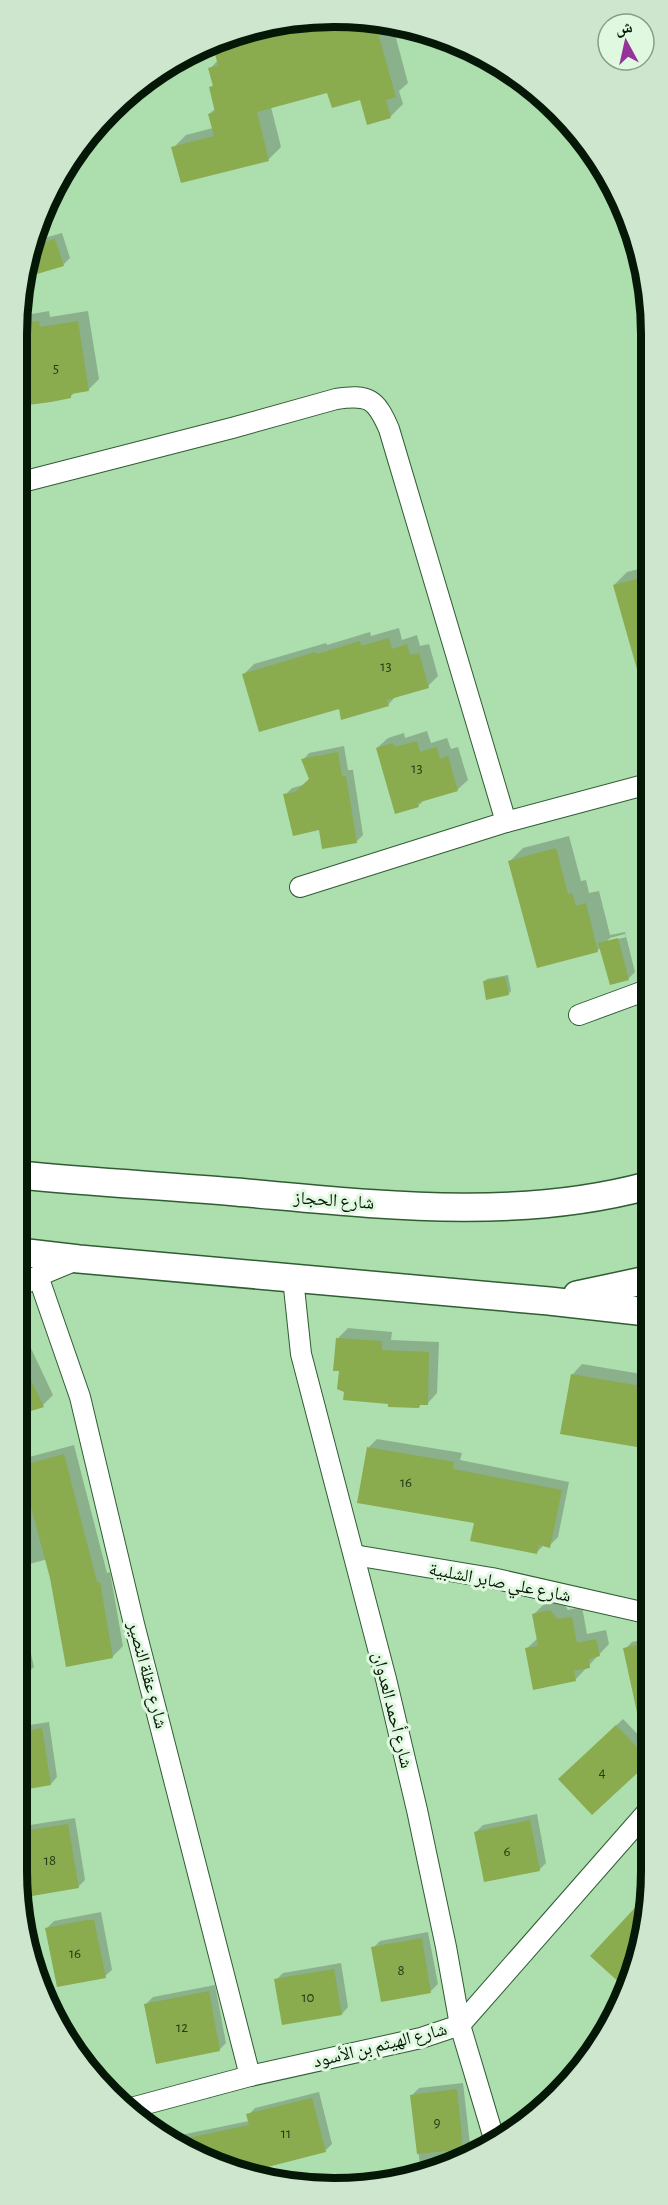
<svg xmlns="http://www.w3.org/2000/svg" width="668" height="2205" font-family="'Alegreya Sans','Noto Naskh Arabic',sans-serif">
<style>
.shadow{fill:#0003;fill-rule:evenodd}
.building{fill:#8aab4e}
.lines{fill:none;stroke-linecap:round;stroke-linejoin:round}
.street-casing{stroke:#305d34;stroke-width:22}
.secondary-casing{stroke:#305d34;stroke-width:30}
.street{stroke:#fff;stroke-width:20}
.secondary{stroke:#fff;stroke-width:27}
.labels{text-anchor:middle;stroke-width:6;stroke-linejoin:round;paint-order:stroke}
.number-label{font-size:15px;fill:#263c18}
.street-label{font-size:18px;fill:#051706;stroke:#dff8df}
.rim{fill:none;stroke:#051706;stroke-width:8}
</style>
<rect width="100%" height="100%" fill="#addeae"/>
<!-- shadow -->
<g class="shadow">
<polygon points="272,23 392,23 408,83 399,91 403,104 390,117 361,98 328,91 271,107 281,147 269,159 182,181 173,148 186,135 213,128 209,114 216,108 210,88 214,84 210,69 218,60 214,47"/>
<polygon points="62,233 70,258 63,265 31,251 37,240"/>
<polygon points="49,311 50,317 88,311 99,379 89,389 76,391 71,396 22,365 22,318 26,315"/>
<polygon points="648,554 648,721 638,689 643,684 614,585 627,572 643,568 641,561"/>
<polygon points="399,628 402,640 417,635 420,646 429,644 438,676 428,686 396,696 388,705 341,707 244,674 254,664 326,643 327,645 370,632 371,636"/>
<polygon points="427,731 431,743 447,738 451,749 458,747 468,780 457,790 424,800 418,806 377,748 388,738 404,733 405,738"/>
<polygon points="344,746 348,770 353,770 363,835 357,841 320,828 285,795 292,788 303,785 311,779 303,760 309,753"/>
<path d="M569,836L581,881L586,880L589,893L599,891L610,935L625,932L635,972L628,979L601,947L597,951L510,861L523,848ZM625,934L626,937L606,942L610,938Z"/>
<polygon points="508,975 511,991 508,994 484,982 487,979"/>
<polygon points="21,1327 53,1395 43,1405 18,1414 19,1328"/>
<polygon points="348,1328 392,1332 391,1340 439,1342 437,1393 427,1404 421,1404 418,1407 390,1403 345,1392 340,1369 338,1338"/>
<polygon points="582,1364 647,1375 646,1436 637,1446 572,1375"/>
<polygon points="377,1439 462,1453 460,1460 569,1482 558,1537 549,1546 544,1545 537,1552 475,1522 369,1447"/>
<polygon points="74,1445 107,1573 110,1572 123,1646 113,1656 67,1665 48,1559 18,1567 18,1460"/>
<polygon points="561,1600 568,1610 582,1607 587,1634 606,1630 609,1644 575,1680 526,1649 538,1638 534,1614 544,1604"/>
<polygon points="18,1606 20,1606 34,1667 23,1677 17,1678"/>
<polygon points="646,1639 646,1732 643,1732 625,1649 632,1642"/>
<polygon points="623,1719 646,1743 646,1763 560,1779"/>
<polygon points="49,1722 57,1777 51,1784 17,1789 17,1727"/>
<polygon points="537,1814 546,1863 539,1870 476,1832 483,1825"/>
<polygon points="75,1818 85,1880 78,1887 23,1832 30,1825"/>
<polygon points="101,1912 112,1970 105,1976 47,1928 54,1921"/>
<polygon points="428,1932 438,1984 431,1991 373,1948 380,1941"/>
<polygon points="341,1963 348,2007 342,2014 276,1980 283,1973"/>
<polygon points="215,1985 226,2043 219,2050 146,2004 153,1997"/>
<polygon points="463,2083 471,2153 416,2178 402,2179 421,2174 412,2095 419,2088"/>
<polygon points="319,2092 332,2144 325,2151 246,2172 193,2156 172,2140 176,2136 249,2121 248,2115 255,2108"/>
</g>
<!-- building -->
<g class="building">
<polygon points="272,23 375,23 396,97 386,100 391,118 367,125 360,100 332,108 327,93 257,112 269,161 181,183 171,147 214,136 208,114 215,112 209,87 213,86 208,68 218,65 213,47"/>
<polygon points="55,239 64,266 37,274 30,253 34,245"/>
<polygon points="39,321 40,327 78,321 89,391 71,394 71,398 51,402 28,405 22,372 22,323"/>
<polygon points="648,576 648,687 642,687 613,585"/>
<polygon points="389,638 392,649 407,644 410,655 419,653 429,688 387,700 389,706 341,720 339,709 259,732 242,674 316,652 317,654 360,641 361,646"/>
<polygon points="417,741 420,752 437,747 440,759 448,756 458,791 417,803 419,807 395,814 376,748 393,743 395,747"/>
<polygon points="338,752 342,776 346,776 357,843 322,849 319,830 293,836 283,794 295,792 309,779 301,759"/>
<polygon points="556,848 568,894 572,893 576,906 586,903 598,952 537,968 508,861"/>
<polygon points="618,938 629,980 610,985 598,943"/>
<polygon points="505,977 509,995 486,1000 483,981"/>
<polygon points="336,1338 382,1341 382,1350 429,1352 428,1405 420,1405 419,1408 388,1407 388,1404 343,1400 344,1392 337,1389 339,1371 333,1371"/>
<polygon points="18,1354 44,1407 18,1415"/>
<polygon points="571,1374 646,1387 637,1447 560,1434"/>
<polygon points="367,1447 454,1462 453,1469 562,1490 550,1548 539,1545 537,1554 470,1541 474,1523 357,1503"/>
<polygon points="64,1454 97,1582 100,1582 113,1658 66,1667 50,1578 20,1466"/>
<polygon points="550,1610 557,1619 572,1617 577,1643 596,1639 600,1656 589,1659 590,1668 574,1671 576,1681 533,1690 525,1648 538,1646 532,1614"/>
<polygon points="646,1643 646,1716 638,1717 623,1648"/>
<polygon points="616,1725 646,1757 646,1765 592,1815 558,1779"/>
<polygon points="42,1728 51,1785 17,1791 17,1732"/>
<polygon points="530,1820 540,1871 484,1882 474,1832"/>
<polygon points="68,1824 79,1888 32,1896 22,1831"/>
<polygon points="645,1897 645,1933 628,1976 621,1984 590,1956"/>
<polygon points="87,1920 94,1920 106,1978 57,1987 45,1928"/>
<polygon points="422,1938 431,1993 381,2002 371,1947"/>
<polygon points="334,1969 342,2015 282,2025 274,1979"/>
<polygon points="209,1991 220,2051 156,2064 144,2004"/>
<polygon points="457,2089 463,2149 417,2154 410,2095"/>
<polygon points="312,2098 326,2152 248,2172 193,2156 174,2141 249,2125 246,2114"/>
</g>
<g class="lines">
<!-- street casing -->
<g class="street-casing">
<g id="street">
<path d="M22,482L232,428L336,399C369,394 376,399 389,429L506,822"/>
<polyline points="300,887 506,822 648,784"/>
<polyline points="579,1015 647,990"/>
<polyline points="38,1276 80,1397 134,1624 250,2076"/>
<polyline points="293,1278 301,1354 386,1679 417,1810 446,1947 460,2025 495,2142"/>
<polyline points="19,1287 38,1276 79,1259"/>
<polyline points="354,1555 492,1578 646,1613"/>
<polyline points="131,2108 250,2076 421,2038 460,2025 646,1813"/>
</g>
</g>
<!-- secondary casing -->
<g class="secondary-casing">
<g id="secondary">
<path d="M19,1175C91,1182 164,1186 236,1192C373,1204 513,1222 647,1186"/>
<polyline points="19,1252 79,1259 549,1301 647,1312"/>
<polyline points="577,1295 647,1280"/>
</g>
</g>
<!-- street -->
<use href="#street" class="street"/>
<!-- secondary -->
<use href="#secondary" class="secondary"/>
</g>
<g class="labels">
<!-- number labels -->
<g class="number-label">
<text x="56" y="373">5</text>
<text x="386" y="671">13</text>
<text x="417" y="773">13</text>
<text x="406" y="1487">16</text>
<text x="602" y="1777">4</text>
<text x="507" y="1856">6</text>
<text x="50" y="1865">18</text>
<text x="75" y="1958">16</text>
<text x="401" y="1975">8</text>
<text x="308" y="2002">10</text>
<text x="182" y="2032">12</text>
<text x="437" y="2127">9</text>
<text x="286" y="2138">11</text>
</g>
<!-- street labels -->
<g class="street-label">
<text transform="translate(334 1200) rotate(4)" y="6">شارع الحجاز</text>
<text transform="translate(500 1582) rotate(11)" y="6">شارع علي صابر الشلبية</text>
<text transform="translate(148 1675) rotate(75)" y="6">شارع عقلة النصير</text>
<text transform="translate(393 1710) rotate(76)" y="6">شارع أحمد العدوان</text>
<text transform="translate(380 2045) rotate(-14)" y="6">شارع الهيثم بن الأسود</text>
</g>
</g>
<!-- crop -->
<path d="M0 0H668V2205H0ZM334 27H334A307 307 0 0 1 641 334V1871A307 307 0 0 1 334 2178H334A307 307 0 0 1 27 1871V334A307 307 0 0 1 334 27Z" fill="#cee6ce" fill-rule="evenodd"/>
<path class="rim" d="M334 27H334A307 307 0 0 1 641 334V1871A307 307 0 0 1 334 2178H334A307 307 0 0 1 27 1871V334A307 307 0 0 1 334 27Z"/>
<!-- north arrow -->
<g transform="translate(626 42) rotate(352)"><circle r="28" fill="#dff8df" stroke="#889e88" stroke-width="1.5"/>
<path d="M0-4.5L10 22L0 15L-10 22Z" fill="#95339a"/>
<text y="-9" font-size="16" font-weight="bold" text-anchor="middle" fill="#051706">ش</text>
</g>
</svg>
